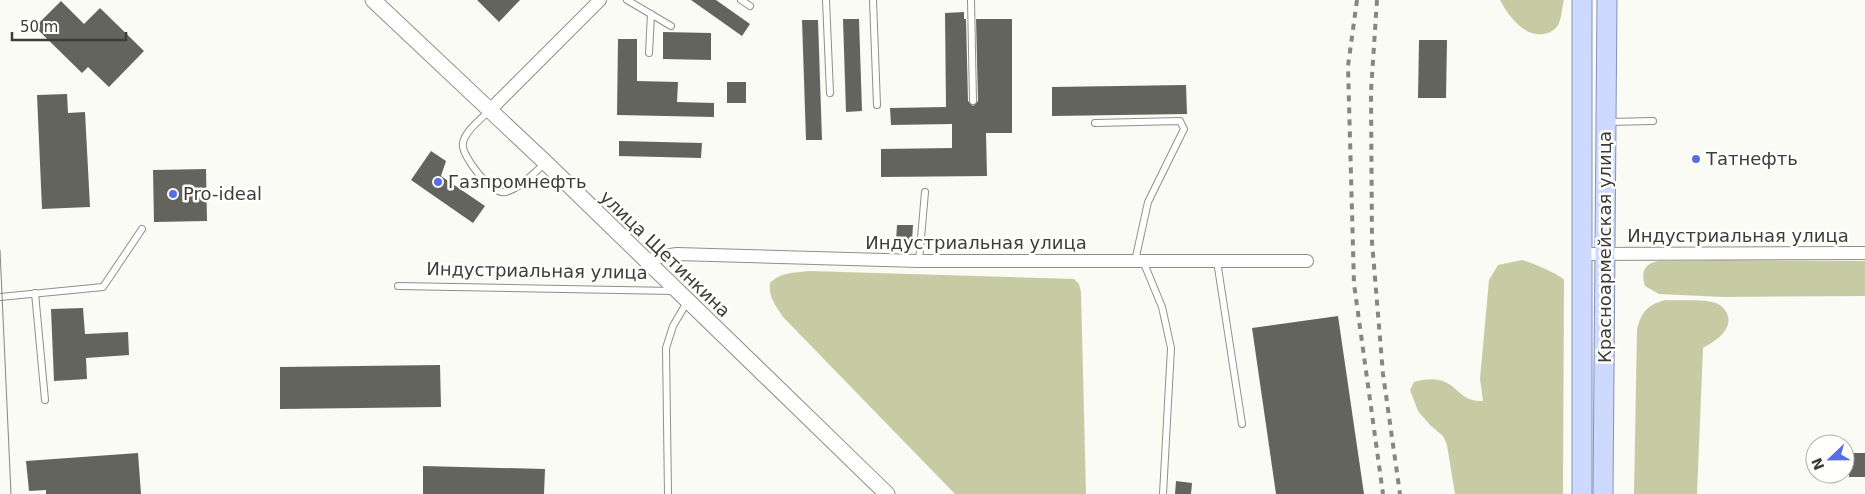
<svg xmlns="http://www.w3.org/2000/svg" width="1865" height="494" font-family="'DejaVu Sans',sans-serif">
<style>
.forest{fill:#c7cba3}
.building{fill:#63645e}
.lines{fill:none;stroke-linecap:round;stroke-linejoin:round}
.service-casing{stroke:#8f9089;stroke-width:8}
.minor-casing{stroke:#8f9089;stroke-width:14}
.tertiary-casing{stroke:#8f9089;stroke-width:17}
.primary-casing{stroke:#8591b9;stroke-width:21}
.service{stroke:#fff;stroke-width:6}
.minor{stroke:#fff;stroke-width:12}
.tertiary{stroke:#fff;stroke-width:15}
.primary{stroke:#cdd9fe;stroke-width:19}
.tram{stroke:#868682;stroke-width:1}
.rail{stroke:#868682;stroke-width:4;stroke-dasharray:6 6;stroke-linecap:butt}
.poi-dot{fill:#576ee4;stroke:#fffffe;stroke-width:2}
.labels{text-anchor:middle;stroke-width:5;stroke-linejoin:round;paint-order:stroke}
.poi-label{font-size:18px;fill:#3c3c39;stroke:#fffffe;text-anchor:start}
.street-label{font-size:18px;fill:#3c3c39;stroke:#fffffe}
</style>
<rect width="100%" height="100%" fill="#fafbf4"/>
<!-- forest -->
<g class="forest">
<path d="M1500,0H1564C1562,7 1562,16 1559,23C1557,28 1553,31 1548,33C1526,40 1509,17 1500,0Z"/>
<path d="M1522,260C1530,262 1559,274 1564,280L1563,494H1455L1447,445L1443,436L1430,425L1418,411L1410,390L1414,382C1459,370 1452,403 1483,401L1480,379L1489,280L1498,265Z"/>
<path d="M1722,260L1865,261V296L1724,297L1659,294L1645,286C1641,273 1643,264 1658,261Z"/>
<path d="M809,271L1074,279L1079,284L1081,292L1086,494H955L783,317C776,306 768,297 770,283C781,272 793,273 809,271Z"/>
<path d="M1665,300C1680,301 1697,299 1712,302C1718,303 1722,306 1725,310C1737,327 1716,341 1703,348L1697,494H1634L1637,329C1642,311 1648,305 1665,300Z"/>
</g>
<!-- building -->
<g class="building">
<polygon points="477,0 520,0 499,22"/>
<polygon points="691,0 716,0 750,24 742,36"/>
<polygon points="61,1 84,24 100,8 144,51 109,87 88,67 82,73 35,27"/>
<polygon points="964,12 964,19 966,19 968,101 973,106 978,101 976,19 1012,19 1012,133 986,133 987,176 881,177 881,149 952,148 952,124 891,125 890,108 946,107 945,13"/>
<polygon points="843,19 859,19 862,111 846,112"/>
<polygon points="802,20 818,20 822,140 806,140"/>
<polygon points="663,32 711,33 711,60 663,59"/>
<polygon points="618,39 637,39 637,81 678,82 677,102 714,103 714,117 617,115"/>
<polygon points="1419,40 1447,40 1446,98 1418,98"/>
<rect x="727" y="82" width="19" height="21"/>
<polygon points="1186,85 1187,114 1052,116 1052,87"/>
<polygon points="67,94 68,113 85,112 90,207 42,209 37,95"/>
<polygon points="619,141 702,143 701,158 619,156"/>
<polygon points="431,151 446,161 441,176 485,206 473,223 411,180"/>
<polygon points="206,169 207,221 154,222 153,170"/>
<polygon points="897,225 913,225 912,241 896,241"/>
<polygon points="83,308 85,334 128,332 129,355 86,358 87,379 54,381 51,309"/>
<polygon points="1338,316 1364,494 1276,494 1252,328"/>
<polygon points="440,365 441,407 280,409 280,367"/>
<polygon points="138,453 141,494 46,494 46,490 29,491 26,461"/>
<rect x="1849" y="453" width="16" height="24"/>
<polygon points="423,466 545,469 544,494 423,494"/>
<polygon points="1176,481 1192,483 1191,494 1175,494"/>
</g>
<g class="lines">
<!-- service casing -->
<g class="service-casing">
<g id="service">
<polyline points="627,0 671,26"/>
<polyline points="741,0 750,6"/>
<polyline points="826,0 830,93"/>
<polyline points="873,0 877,105"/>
<polyline points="971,0 973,101"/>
<polyline points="649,53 651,14"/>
<path d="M489,111C481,119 465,131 463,143C460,155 492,195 505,192C520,189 535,171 546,163"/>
<polyline points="1607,122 1653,121"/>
<polyline points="1095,123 1180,121 1184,129 1148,202 1135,261"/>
<polyline points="919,261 925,192"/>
<polyline points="1143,261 1162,307 1171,348 1163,494"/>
<polyline points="1217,261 1242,424"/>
<polyline points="398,286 674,291"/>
<polyline points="35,293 45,400"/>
<polyline points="0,297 103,287 142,229"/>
<polyline points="668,494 666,348 673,326 687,302"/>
</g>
</g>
<!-- minor casing -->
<g class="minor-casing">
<g id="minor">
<polyline points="490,110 600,0"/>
<polyline points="1582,254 1865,253"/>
<polyline points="646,261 663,256 677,254 919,261 1307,261"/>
</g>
</g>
<!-- tertiary casing -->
<g class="tertiary-casing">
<polyline id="tertiary" points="373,0 546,163 887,494"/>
</g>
<!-- primary casing -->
<g class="primary-casing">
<g id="primary">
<polyline points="1582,0 1582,494"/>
<polyline points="1603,494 1607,0"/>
</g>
</g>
<!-- service -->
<use href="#service" class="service"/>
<!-- minor -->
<use href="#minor" class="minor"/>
<!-- tertiary -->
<use href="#tertiary" class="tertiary"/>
<!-- primary -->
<use href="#primary" class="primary"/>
<!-- tram -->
<polyline class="tram" points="0,250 11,494"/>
<!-- rail -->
<g class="rail">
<polyline points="1357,0 1348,66 1354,284 1383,494"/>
<polyline points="1377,0 1371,91 1372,242 1383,374 1400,494"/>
</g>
</g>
<!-- markers -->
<g class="poi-dot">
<circle cx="1696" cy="159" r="5"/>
<circle cx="438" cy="182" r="5"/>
<circle cx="173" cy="194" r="5"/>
</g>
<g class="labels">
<!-- poi labels -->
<g class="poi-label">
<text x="1706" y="165">Татнефть</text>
<text x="448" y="188">Газпромнефть</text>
<text x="183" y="200">Pro-ideal</text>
</g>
<!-- street labels -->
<g class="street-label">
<text x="1738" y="242">Индустриальная улица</text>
<text x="976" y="249">Индустриальная улица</text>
<text transform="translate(1605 247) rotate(-90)" y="6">Красноармейская улица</text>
<text transform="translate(665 254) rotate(44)" y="6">улица Щетинкина</text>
<text transform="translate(537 271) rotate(1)" y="6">Индустриальная улица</text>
</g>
</g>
<!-- north arrow -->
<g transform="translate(1830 459) rotate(248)"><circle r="24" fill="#fffffe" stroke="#b1b1af"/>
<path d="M0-4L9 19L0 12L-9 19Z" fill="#576ee4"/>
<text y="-8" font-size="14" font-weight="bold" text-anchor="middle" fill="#3c3c39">N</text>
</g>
<!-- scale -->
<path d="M12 32v8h114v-8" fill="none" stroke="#3c3c39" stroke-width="2.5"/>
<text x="20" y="32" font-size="15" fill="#3c3c39" stroke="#fffffe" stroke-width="4" paint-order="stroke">50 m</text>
</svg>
